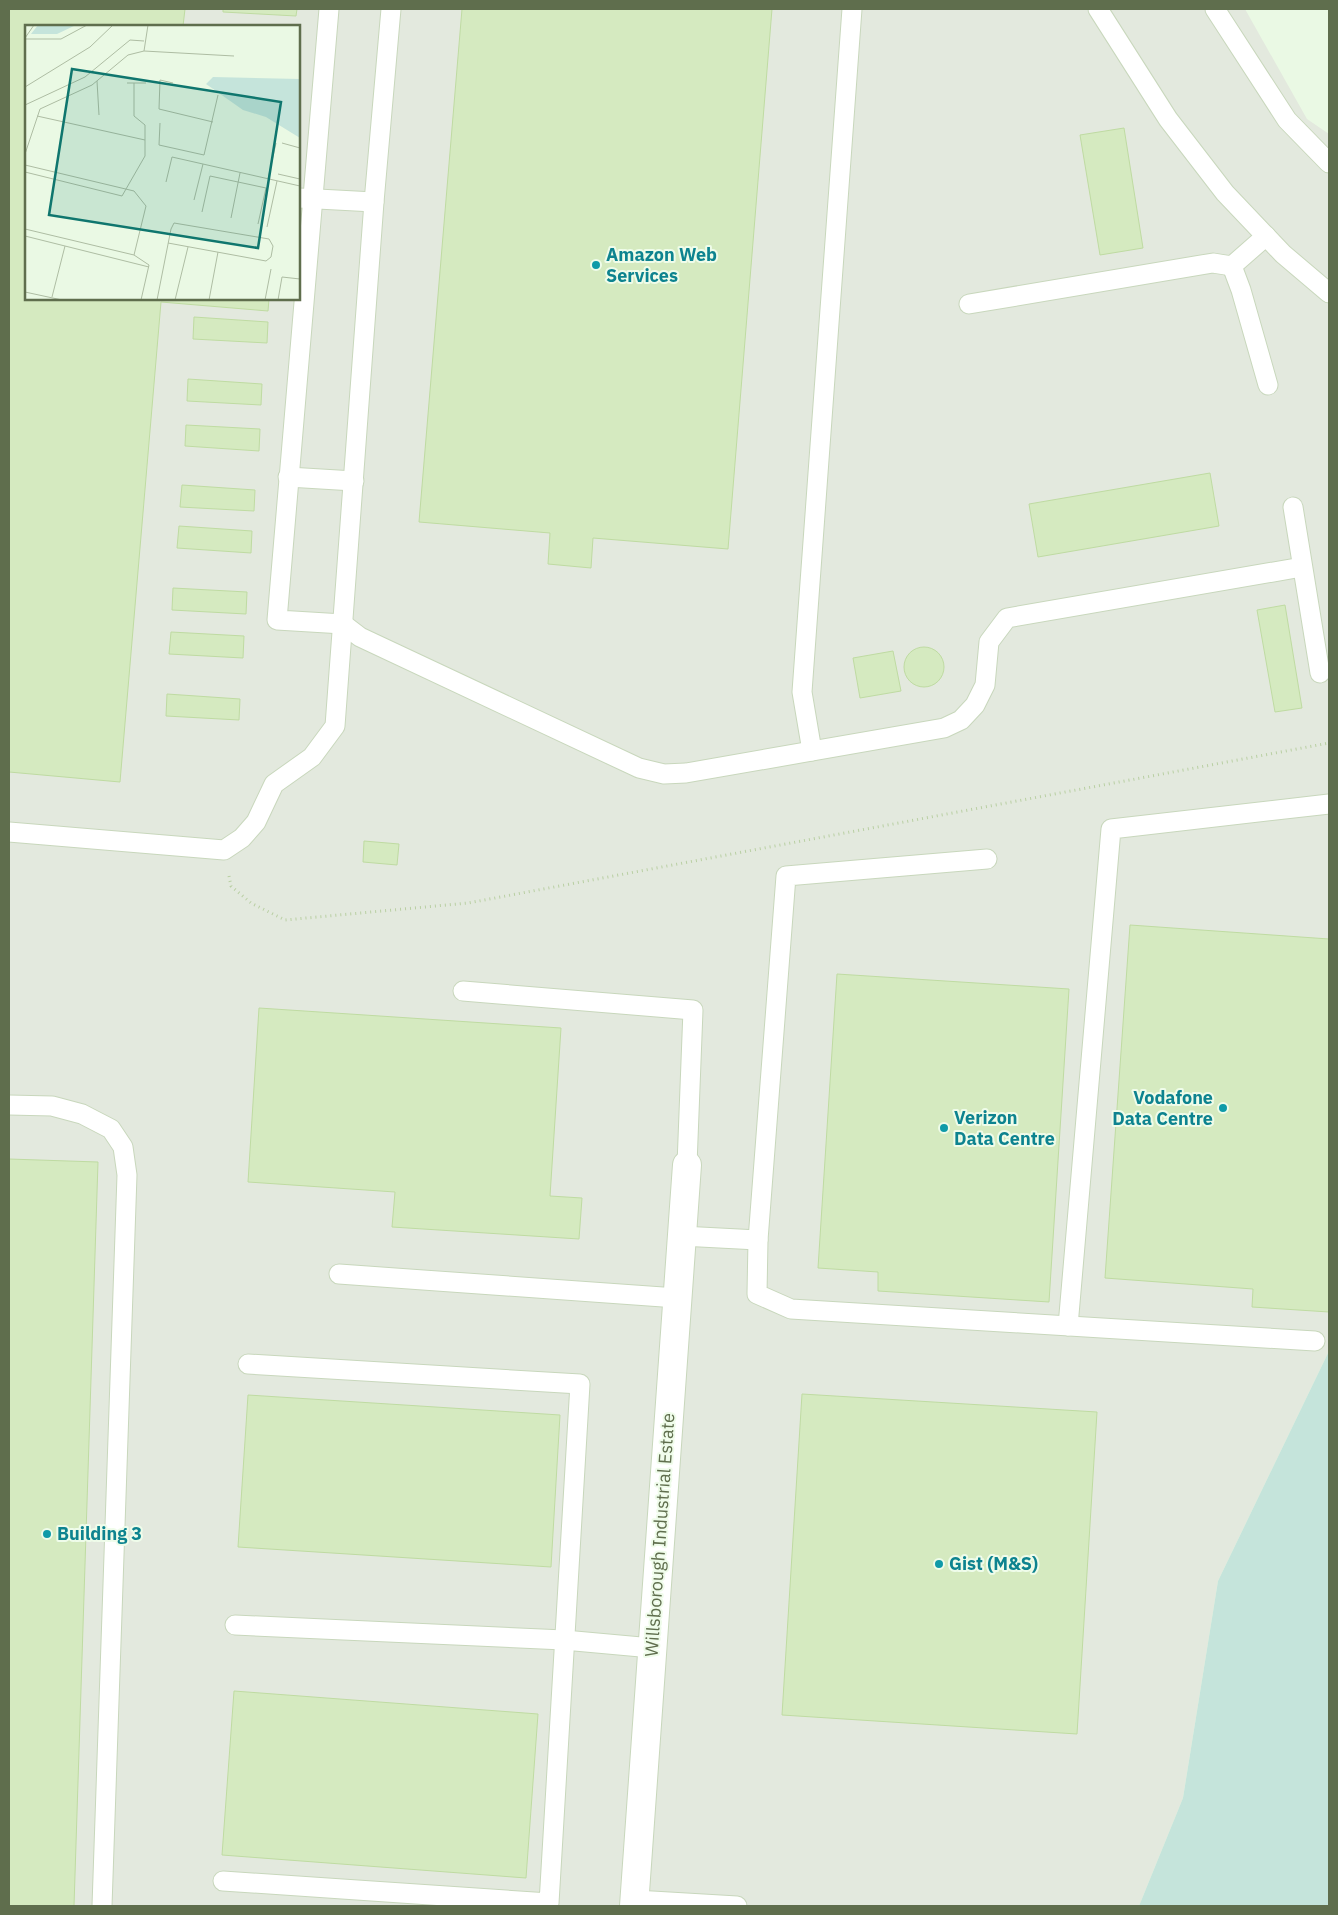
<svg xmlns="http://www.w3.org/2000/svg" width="1338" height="1915" font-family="'IBM Plex Sans',sans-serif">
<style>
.industrial{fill:#e3e9de;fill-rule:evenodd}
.green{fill:#c5e4db}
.building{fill:#d5eac0;stroke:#bfdba2}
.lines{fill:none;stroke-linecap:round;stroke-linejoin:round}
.service-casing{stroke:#c8d7bc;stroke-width:21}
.minor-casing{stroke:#c8d7bc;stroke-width:30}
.path{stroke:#b9cfa3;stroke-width:3;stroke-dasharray:1 4;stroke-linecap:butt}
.service{stroke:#fff;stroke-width:19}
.minor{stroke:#fff;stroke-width:28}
.culture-dot{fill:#0f9aa8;stroke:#effcea;stroke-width:2}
.labels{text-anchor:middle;stroke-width:4;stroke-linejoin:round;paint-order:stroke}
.culture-label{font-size:18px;font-weight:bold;fill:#0d838f;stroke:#effcea;text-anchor:start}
.street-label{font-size:18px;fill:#5f6e4d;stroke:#effcea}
.inset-road{fill:none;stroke:#aebda3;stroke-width:1}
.view{fill:#0f766e;fill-opacity:0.15;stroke:#0f766e;stroke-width:2.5}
.inset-edge{fill:none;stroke:#5f6e4d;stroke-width:2.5}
</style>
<rect width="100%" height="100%" fill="#eaf9e4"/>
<!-- industrial -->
<path class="industrial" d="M9,9H1245L1307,119L1329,134V1351L1218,1581L1183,1798L1139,1906H9ZM26,26H299V299H26Z"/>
<!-- green -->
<polygon class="green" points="1329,1351 1329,1906 1139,1906 1183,1798 1218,1581"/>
<!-- building -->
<g class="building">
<polygon points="9,9 185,9 183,26 26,26 26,299 269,299 268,311 161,302 120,782 9,772"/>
<polygon points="223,9 297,9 296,16 223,12"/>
<polygon points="462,9 772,9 728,549 593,538 591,568 548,564 550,533 419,522"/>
<polygon points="1124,128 1143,248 1100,255 1080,135"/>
<polygon points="194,317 268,322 267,343 193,339"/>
<polygon points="188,379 262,384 261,405 187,401"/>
<polygon points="186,425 260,429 259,451 185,446"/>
<polygon points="1210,473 1219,526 1038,557 1029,504"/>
<polygon points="182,485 255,490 254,511 180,507"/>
<polygon points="179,526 252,531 251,553 177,548"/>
<polygon points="173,588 247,592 246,614 172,610"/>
<polygon points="1285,605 1302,708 1275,712 1257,610"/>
<polygon points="171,632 244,636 243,658 169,654"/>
<circle cx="924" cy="667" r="20"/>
<polygon points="893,651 901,691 860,698 853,658"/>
<polygon points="167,694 240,699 239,720 166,716"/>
<polygon points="364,841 399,844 397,865 363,862"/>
<polygon points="1130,925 1329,939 1329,1312 1252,1307 1253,1289 1105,1278"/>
<polygon points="837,974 1069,989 1049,1302 878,1291 878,1272 818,1268"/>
<polygon points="259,1008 561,1028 550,1196 582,1198 579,1239 392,1227 395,1192 248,1182"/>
<polygon points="9,1159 98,1162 74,1906 9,1906"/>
<polygon points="802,1394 1097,1412 1077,1734 782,1715"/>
<polygon points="248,1395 560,1415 551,1567 238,1547"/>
<polygon points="234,1691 538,1714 526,1878 222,1855"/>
</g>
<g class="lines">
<!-- service casing -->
<g class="service-casing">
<g id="service">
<polyline points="329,9 277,620 343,624 360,637 639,768 664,774 686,773 944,728 961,720 975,705 985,685 989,642 1007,618 1302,567"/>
<polyline points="1098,9 1168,119 1225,193 1283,254 1329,293"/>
<polyline points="1215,9 1287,120 1329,163"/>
<polyline points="299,198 374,202"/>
<polyline points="1232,266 1241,290 1268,385"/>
<polyline points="969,304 1213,263 1232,266 1266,236"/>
<polyline points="288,477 354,481"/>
<polyline points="1293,507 1320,673"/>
<polyline points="812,751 802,692 852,9"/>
<polyline points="9,832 224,850 242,838 256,822 274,784 312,757 335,726 374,202 391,9"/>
<polyline points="987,859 786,876 758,1240 757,1294 791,1309 1315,1341"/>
<polyline points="463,991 693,1010 687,1165"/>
<polyline points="9,1105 52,1106 82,1114 111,1129 123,1147 127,1175 102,1906"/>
<polyline points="681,1236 758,1240"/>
<polyline points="339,1274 677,1298"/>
<polyline points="1068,1326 1111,829 1329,804"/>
<polyline points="235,1625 564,1640 652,1648"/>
<polyline points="223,1881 549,1903 580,1384 248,1364"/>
<polyline points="635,1900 737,1906"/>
</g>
</g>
<!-- minor casing -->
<g class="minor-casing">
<polyline id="minor" points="634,1906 687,1165"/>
</g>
<!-- path -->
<polyline class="path" points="229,876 231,886 251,903 285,920 468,903 1329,743"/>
<!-- service -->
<use href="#service" class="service"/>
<!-- minor -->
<use href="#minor" class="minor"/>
</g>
<!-- markers -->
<g class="culture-dot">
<circle cx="596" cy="265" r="5"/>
<circle cx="1223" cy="1108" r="5"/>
<circle cx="944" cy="1128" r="5"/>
<circle cx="47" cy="1534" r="5"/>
<circle cx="939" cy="1564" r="5"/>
</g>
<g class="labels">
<!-- culture labels -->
<g class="culture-label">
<text x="606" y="261">Amazon Web<tspan x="606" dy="21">Services</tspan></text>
<text x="1213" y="1104" text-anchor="end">Vodafone<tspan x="1213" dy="21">Data Centre</tspan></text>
<text x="954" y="1124">Verizon<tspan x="954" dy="21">Data Centre</tspan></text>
<text x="57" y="1540">Building 3</text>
<text x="949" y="1570">Gist (M&amp;S)</text>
</g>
<!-- street labels -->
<g class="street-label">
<text transform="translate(660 1535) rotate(-86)" y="6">Willsborough Industrial Estate</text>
</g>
</g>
<!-- overview -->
<g transform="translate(25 25)">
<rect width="275" height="275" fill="#eaf9e4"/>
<path d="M13,0H51L32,9H6ZM188,52L275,54V113L241,92L218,85L181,59Z" fill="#c5e4db"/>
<path class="inset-road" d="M123,0L119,26L209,31M0,13L9,0M0,14H36L62,0M72,56L74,90M102,58H121M148,58L135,55L134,84L188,97M0,62L65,22L88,0M0,80L60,52L105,15L119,16M12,91L120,115M135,98L134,120L179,130L193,70M257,118L275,123M0,129L15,84L67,60L103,30L119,26M0,140L109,166L121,181L109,230L0,204M0,147L97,171L120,131V100L109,91V58M253,149L275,154M243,154L251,118M141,157L147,132L275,161M169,175L178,139M177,187L185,151L241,163L233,199M206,193L215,148M242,202L252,156M0,211L124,242M109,230L124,240L116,275M0,267L37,275M27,272L40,221M132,275L146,204L149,198L244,214L248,221L246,232L241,236L143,218M150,275L163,222M184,275L193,227M240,275L246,244M253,275L257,252L275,254"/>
<path class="view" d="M47,44L256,77L233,223L24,190Z"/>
<rect width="275" height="275" class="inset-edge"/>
</g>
<!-- border -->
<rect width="1338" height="1915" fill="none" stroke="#5f6e4d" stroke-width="20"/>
</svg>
